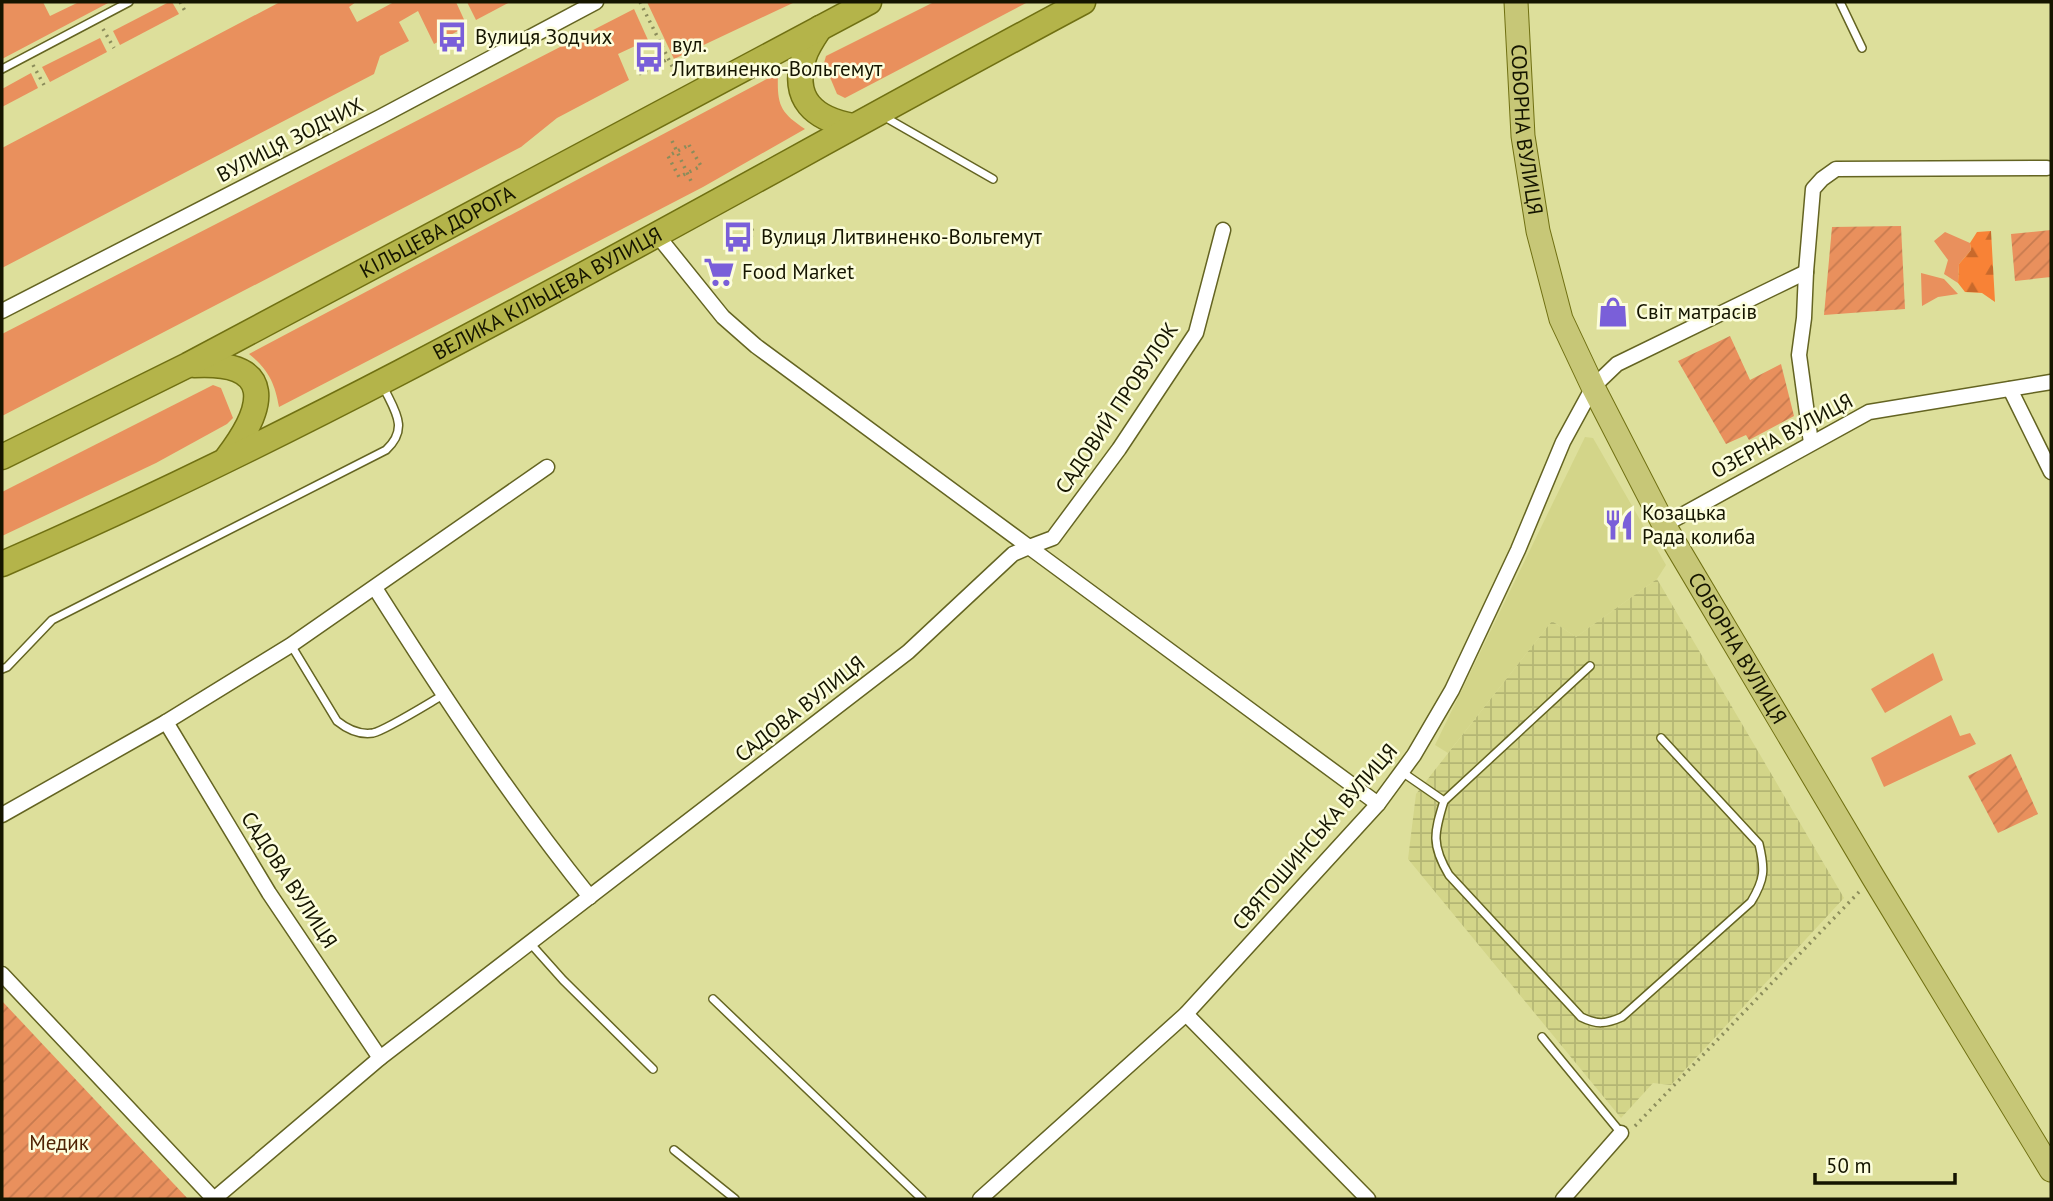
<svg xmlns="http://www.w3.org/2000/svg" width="2053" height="1201" font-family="'PT Sans',sans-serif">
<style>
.built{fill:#d3d589}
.industrial{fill:url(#industrial-grid)}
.green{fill:#e9905d}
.forest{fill:url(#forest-firs)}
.garden{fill:url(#garden-furrows)}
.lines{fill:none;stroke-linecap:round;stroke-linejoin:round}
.service-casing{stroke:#646422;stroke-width:10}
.minor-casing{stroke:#646422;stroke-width:17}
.primary-casing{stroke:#707012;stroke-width:25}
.trunk-casing{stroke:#707012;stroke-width:27}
.path{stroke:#8b8c5b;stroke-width:3.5;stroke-dasharray:2 5;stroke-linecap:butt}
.service{stroke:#fff;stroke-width:7}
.minor{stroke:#fff;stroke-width:14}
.primary{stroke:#c7c777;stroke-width:23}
.trunk{stroke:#b4b44a;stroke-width:24}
.labels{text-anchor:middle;stroke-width:5;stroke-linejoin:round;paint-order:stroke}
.poi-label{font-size:21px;fill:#151500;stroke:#fcfddc;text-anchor:start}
.street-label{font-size:21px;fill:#151500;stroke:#fcfddc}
.park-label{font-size:21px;fill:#4f2203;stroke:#fcfddc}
</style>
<defs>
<pattern id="industrial-grid" width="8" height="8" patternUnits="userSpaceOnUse" patternTransform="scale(1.75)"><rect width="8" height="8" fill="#d3d589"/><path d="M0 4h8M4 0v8" fill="none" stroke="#b4b674"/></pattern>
<pattern id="forest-firs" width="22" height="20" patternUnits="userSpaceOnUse" patternTransform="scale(1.75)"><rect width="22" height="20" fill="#f88236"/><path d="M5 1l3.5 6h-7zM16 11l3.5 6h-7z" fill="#c8692b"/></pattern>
<pattern id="garden-furrows" width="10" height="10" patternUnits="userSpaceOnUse" patternTransform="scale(1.75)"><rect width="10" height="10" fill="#e9905d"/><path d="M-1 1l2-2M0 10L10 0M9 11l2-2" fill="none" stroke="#c77b4f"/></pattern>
</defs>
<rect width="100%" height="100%" fill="#dddf9b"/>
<!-- built -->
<polygon class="built" points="1585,437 1593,438 1666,565 1657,579 1576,637 1552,621 1448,753 1435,745"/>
<!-- industrial -->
<polygon class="industrial" points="1657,579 1844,898 1671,1085 1653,1083 1621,1118 1408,859 1416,794 1552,621 1576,637"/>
<!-- green -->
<g class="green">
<polygon points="2,2 43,2 50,16 79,2 110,2 2,59"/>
<polygon points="169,2 172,2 179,14 120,45 113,31"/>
<polygon points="280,2 356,2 349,7 357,22 394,2 456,2 467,26 434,44 418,11 399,22 409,41 380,56 374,74 2,268 2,148"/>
<polygon points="467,2 510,2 476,20"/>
<polygon points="647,2 795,2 674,59"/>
<polygon points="934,2 1028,2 845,98 837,94 824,63 826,56"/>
<polygon points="634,9 648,40 618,54 629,80 557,118 521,147 2,416 2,334"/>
<polygon points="100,38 107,52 50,82 42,67"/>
<polygon points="31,73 38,88 2,107 2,89"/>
<path d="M778,73C777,104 779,112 805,129L703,187L279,407C275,383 268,369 249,354Z"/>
<polygon points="1945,232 1970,243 1971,250 1959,264 1958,283 1944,274 1948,260 1934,241"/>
<polygon points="1921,273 1944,279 1958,294 1938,297 1922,306"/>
<polygon points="213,385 221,388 233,418 227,424 156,463 2,536 2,492"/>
<polygon points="1933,653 1943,680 1885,713 1871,689"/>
<polygon points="1951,715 1960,736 1970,733 1976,744 1884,787 1871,758"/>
</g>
<!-- forest -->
<polygon class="forest" points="1991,231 1995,302 1982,293 1965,292 1958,283 1959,264 1971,250 1970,243 1977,232"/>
<!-- garden -->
<g class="garden">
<polygon points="1901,226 1905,309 1824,315 1832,227"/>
<polygon points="2051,230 2051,277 2015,281 2011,234"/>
<polygon points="1730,336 1750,380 1781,364 1794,416 1749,440 1746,435 1726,444 1678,361"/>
<polygon points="2011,754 2038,814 1998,833 1968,776"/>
<polygon points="2,1001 188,1199 2,1199"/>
</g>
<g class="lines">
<!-- service casing -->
<g class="service-casing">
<g id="service">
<polyline points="1840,2 1862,48"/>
<polyline points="2,69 129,2"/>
<polyline points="883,116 993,179"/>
<path d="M291,645L337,721C347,729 360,735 373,733C386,730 429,703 443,695"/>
<path d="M2,669L7,667L52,620L386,450C410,428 394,410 383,386"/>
<polyline points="1402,772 1444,801 1590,666"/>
<path d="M1444,801C1434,833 1431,845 1449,875L1581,1017C1597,1025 1606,1024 1622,1017L1751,902C1765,879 1765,869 1759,844L1661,738"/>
<polyline points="530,943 563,980 653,1069"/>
<polyline points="713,999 922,1199"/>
<polyline points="1542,1037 1621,1133"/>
<polyline points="674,1150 735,1199"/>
</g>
</g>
<!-- minor casing -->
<g class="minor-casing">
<g id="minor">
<polyline points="657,235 723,317 756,346 1029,547 1053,538 1119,449 1196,333 1223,230"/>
<polyline points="2,311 380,117 596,2"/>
<polyline points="2010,389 2051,472"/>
<polyline points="1811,443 1799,355 1804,318 1806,272 1813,189 1822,179 1836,169 2047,168"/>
<polyline points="1664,525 1869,412 2051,382"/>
<path d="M375,588C442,694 511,799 590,897"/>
<polyline points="166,722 269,893 380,1058"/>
<polyline points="2,815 166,722 291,645 547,467"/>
<polyline points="2,974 214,1199"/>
<polyline points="1186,1014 1368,1199"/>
<polyline points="214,1199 380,1058 908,652 1013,554 1029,547 1378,804"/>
<polyline points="980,1199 1186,1014 1378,804 1414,755 1452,690 1518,550 1563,442 1593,387 1617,364 1806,272"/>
<polyline points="1563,1199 1621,1133"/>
</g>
</g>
<!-- primary casing -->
<g class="primary-casing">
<g id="primary">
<path id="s1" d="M1516,2L1523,136L1538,231L1561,319L1593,387L1664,525L1873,877L2051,1170"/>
</g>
</g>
<!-- trunk casing -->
<g class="trunk-casing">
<g id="trunk">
<path d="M820,28C814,37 807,47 804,57C791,99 814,119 853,126"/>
<path d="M194,365C277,361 265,408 227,458"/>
<path id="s2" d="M2,457L188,365L869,2"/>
<path id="s3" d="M2,564C375,402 725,193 1083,2"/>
</g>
</g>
<!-- path -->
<g class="path">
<polyline points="180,2 185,11"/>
<polyline points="640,2 675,72"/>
<polyline points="103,29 114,48"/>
<polyline points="33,65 44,85"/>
<polyline points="639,74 668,59"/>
<polyline points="672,141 691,181"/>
<polygon points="689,145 701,166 679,177 668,156"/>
<polyline points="732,245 754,234 749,223"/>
<polyline points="1635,1126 1859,892"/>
</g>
<!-- service -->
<use href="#service" class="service"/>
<!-- minor -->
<use href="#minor" class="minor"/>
<!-- primary -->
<use href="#primary" class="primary"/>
<!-- trunk -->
<use href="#trunk" class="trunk"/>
</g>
<!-- icons -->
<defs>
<g id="bus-bare" transform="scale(2.415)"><path d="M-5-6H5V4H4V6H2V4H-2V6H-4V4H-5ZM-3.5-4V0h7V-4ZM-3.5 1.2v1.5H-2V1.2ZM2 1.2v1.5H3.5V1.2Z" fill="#7a5fd9" stroke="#fcfddc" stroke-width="2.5" paint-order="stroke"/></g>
<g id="supermarket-bare" transform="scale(2.415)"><path d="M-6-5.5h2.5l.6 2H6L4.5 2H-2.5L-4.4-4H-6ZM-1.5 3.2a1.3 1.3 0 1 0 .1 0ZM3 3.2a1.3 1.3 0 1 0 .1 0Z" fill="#7a5fd9" stroke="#fcfddc" stroke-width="2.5" paint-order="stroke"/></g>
<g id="shop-bare" transform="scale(2.415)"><path d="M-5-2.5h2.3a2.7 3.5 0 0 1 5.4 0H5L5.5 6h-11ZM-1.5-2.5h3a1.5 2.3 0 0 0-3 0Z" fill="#7a5fd9" stroke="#fcfddc" stroke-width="2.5" paint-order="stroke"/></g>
<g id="restaurant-bare" transform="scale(2.415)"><path d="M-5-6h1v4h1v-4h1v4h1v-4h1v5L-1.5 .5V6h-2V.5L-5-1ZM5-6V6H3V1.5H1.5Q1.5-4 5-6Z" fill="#7a5fd9" stroke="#fcfddc" stroke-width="2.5" paint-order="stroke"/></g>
</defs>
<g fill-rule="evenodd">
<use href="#bus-bare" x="452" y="37"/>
<use href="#bus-bare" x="649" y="57"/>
<use href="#bus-bare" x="738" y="237"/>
<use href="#supermarket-bare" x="719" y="272"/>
<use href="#shop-bare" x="1613" y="312"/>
<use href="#restaurant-bare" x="1619" y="525"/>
</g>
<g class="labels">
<!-- poi labels -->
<g class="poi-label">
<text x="475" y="44">Вулиця Зодчих</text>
<text x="672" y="52">вул.<tspan x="672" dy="24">Литвиненко-Вольгемут</tspan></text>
<text x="761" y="244">Вулиця Литвиненко-Вольгемут</text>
<text x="742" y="279">Food Market</text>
<text x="1636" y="319">Світ матрасів</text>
<text x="1642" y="520">Козацька<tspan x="1642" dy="24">Рада колиба</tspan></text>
</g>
<!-- street labels -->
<g class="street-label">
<text dy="7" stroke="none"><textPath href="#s1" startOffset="128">СОБОРНА ВУЛИЦЯ</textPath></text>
<text transform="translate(290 140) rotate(-27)" y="7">ВУЛИЦЯ ЗОДЧИХ</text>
<text dy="7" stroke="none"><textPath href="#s2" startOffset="490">КІЛЬЦЕВА ДОРОГА</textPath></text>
<text dy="7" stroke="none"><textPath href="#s3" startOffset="609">ВЕЛИКА КІЛЬЦЕВА ВУЛИЦЯ</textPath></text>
<text transform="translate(1117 408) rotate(-56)" y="7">САДОВИЙ ПРОВУЛОК</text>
<text transform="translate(1782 436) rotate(-28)" y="7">ОЗЕРНА ВУЛИЦЯ</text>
<text dy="7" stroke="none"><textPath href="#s1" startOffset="695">СОБОРНА ВУЛИЦЯ</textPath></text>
<text transform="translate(800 709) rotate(-38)" y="7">САДОВА ВУЛИЦЯ</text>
<text transform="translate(1315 837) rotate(-49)" y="7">СВЯТОШИНСЬКА ВУЛИЦЯ</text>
<text transform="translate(289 880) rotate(57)" y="7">САДОВА ВУЛИЦЯ</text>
</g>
<!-- park labels -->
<g class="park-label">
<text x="59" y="1150">Медик</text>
</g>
</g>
<!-- border -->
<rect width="2053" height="1201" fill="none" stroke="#151500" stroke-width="7"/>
<!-- scale -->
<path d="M1815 1173v10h140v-10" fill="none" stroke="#151500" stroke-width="3.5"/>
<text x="1826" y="1173" font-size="21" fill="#151500" stroke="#fcfddc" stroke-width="5" paint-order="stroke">50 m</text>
</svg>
